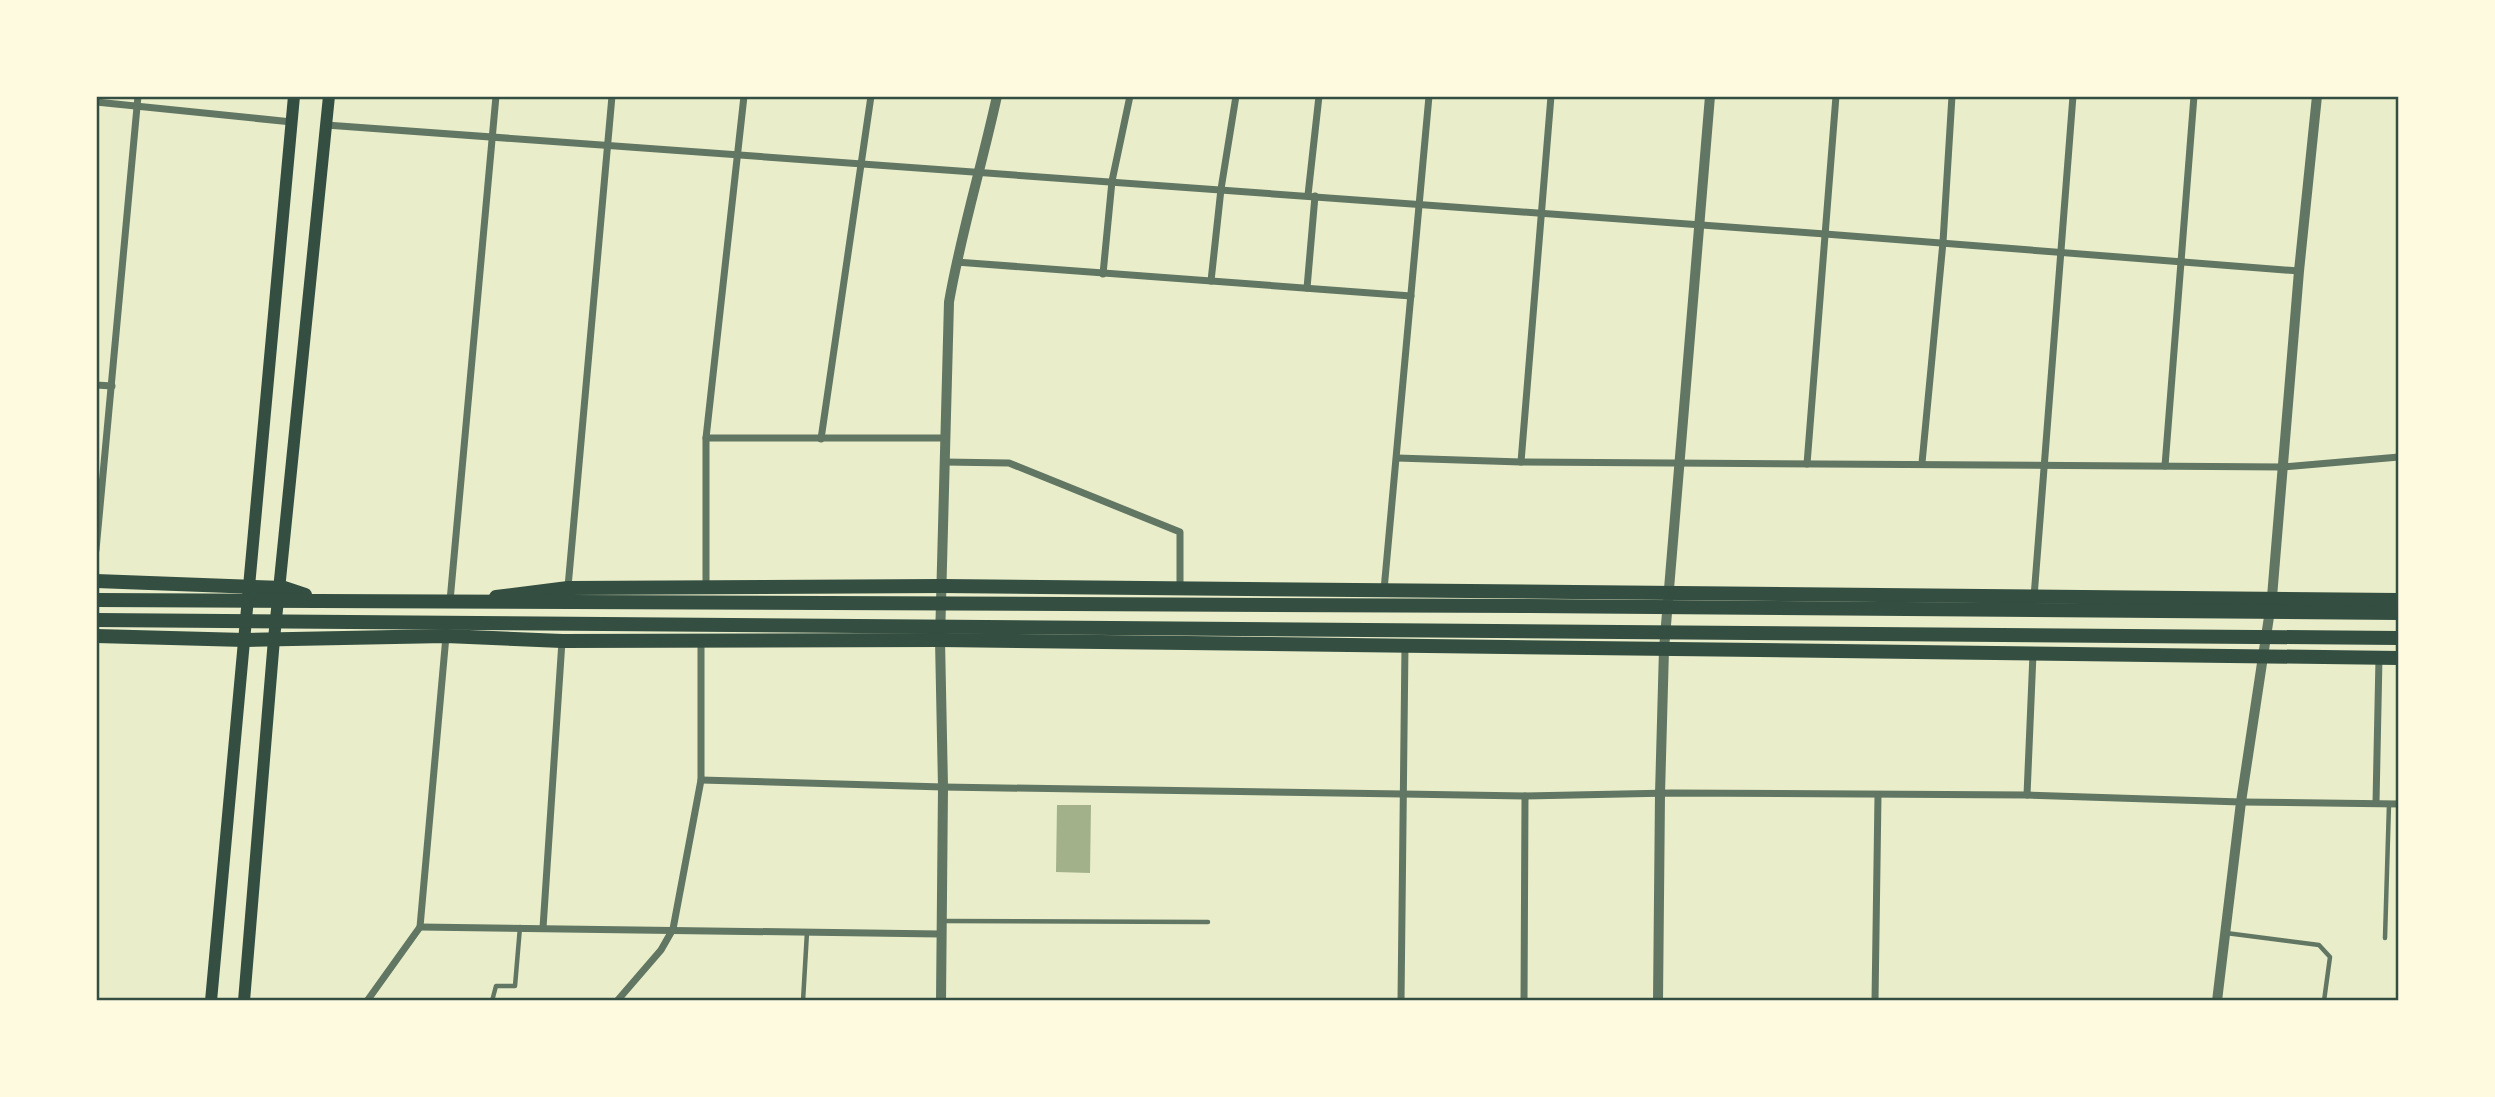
<svg xmlns="http://www.w3.org/2000/svg" width="2495" height="1097" font-family="'IBM Plex Serif',serif">
<style>
.water{fill:#a3b18a}
.lines{fill:none;stroke-linecap:round;stroke-linejoin:round}
.service{stroke:#617663;stroke-width:4.5}
.minor{stroke:#617663;stroke-width:7}
.tertiary{stroke:#617663;stroke-width:10}
.primary{stroke:#344e41;stroke-width:12}
.trunk{stroke:#344e41;stroke-width:14}
.motorway{stroke:#344e41;stroke-width:14}
.neatline{fill:none;stroke:#344e41;stroke-width:2.5}
</style>
<rect width="100%" height="100%" fill="#e9edc9"/>
<!-- water -->
<polygon class="water" points="1057,805 1091,805 1090,873 1056,872"/>
<g class="lines">
<!-- service -->
<g class="service">
<polyline points="943,921 1208,922"/>
<polyline points="2226,933 2319,945 2330,957 2324,1001"/>
<polyline points="2385,938 2389,804"/>
<polyline points="492,1001 496,986 515,986 520,927"/>
<polyline points="803,1001 807,932"/>
</g>
<!-- minor -->
<g class="minor">
<polyline points="96,102 292,122"/>
<polyline points="326,125 1825,234 2299,271"/>
<polyline points="1308,195 1319,96"/>
<polyline points="956,262 1411,296"/>
<polyline points="1103,274 1112,181 1130,96"/>
<polyline points="1211,281 1221,189 1236,96"/>
<polyline points="1307,288 1315,196"/>
<polyline points="96,385 112,386"/>
<polyline points="706,438 946,438"/>
<polyline points="821,439 871,96"/>
<polyline points="1397,458 1521,462 2283,467 2399,457"/>
<polyline points="944,462 1009,463 1180,532 1180,588"/>
<polyline points="1521,462 1551,96"/>
<polyline points="1922,463 1943,242 1952,96"/>
<polyline points="1807,464 1836,96"/>
<polyline points="2165,466 2194,96"/>
<polyline points="96,550 138,96"/>
<polyline points="706,586 706,438 744,96"/>
<polyline points="568,587 612,96"/>
<polyline points="1384,590 1429,96"/>
<polyline points="2034,597 2073,96"/>
<polyline points="450,601 496,96"/>
<polyline points="701,780 943,787 1403,794 1525,796 1671,793 2027,795 2241,802 2399,804"/>
<polyline points="2027,795 2033,654"/>
<polyline points="2376,803 2379,658"/>
<polyline points="420,927 940,934"/>
<polyline points="543,928 562,641"/>
<polyline points="367,1001 420,927 446,636"/>
<polyline points="617,1001 661,950 673,929 701,780 701,641"/>
<polyline points="1401,1001 1405,645"/>
<polyline points="1524,1001 1525,796"/>
<polyline points="1875,1001 1878,795"/>
</g>
<!-- tertiary -->
<g class="tertiary">
<path d="M941,1001L943,787L940,640L949,302C961,233 982,165 997,96"/>
<polyline points="1658,1001 1660,794 1664,649 1710,96"/>
<polyline points="2217,1001 2241,802 2272,597 2299,271 2317,96"/>
</g>
<!-- primary -->
<g class="primary">
<polyline points="211,1001 294,96"/>
<polyline points="244,1001 274,639 329,96"/>
</g>
<!-- trunk -->
<g class="trunk">
<polyline points="496,597 568,588 942,586 2399,600"/>
<polyline points="96,636 245,640 446,636 562,641 940,640 2399,658"/>
</g>
<!-- motorway -->
<g class="motorway">
<polyline points="96,581 284,588 305,595"/>
<polyline points="96,600 1530,606 2399,613"/>
<polyline points="96,620 2399,638"/>
</g>
</g>
<!-- border -->
<rect width="2495" height="1097" fill="none" stroke="#fefae0" stroke-width="196"/>
<rect x="98" y="98" width="2299" height="901" class="neatline"/>
</svg>
